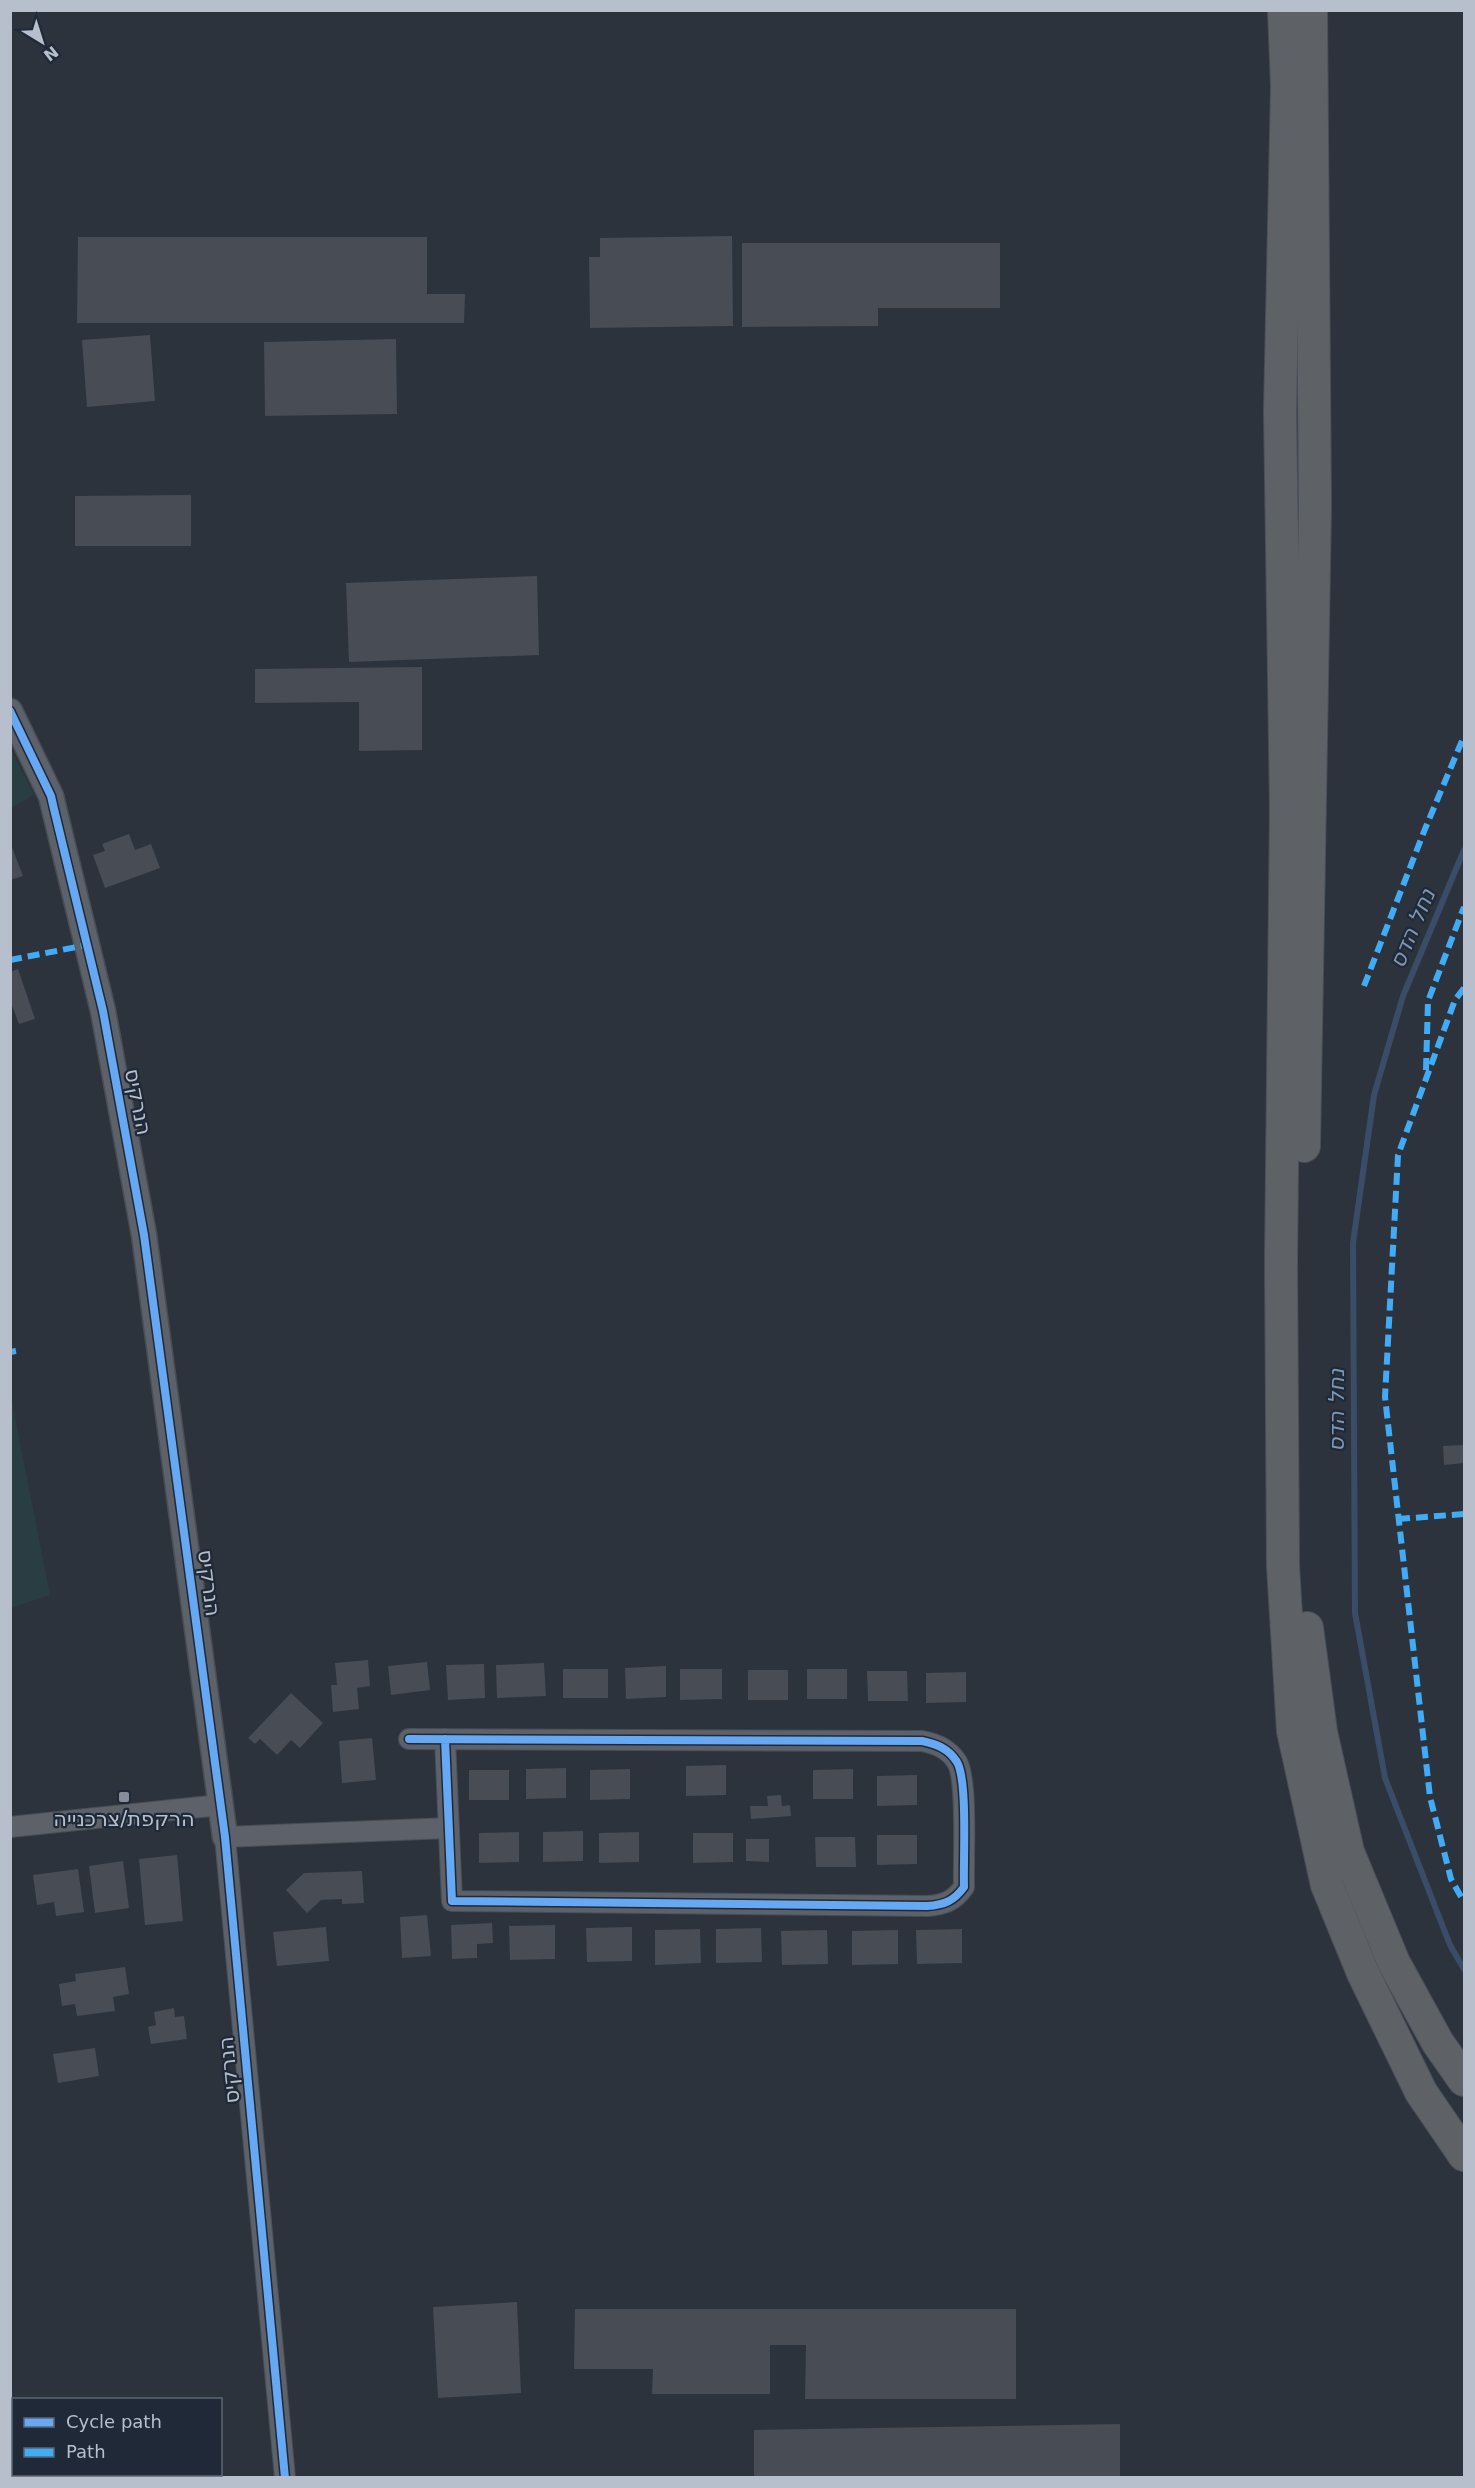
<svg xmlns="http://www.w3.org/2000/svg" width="1475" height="2488" font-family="'DejaVu Sans',Heebo,sans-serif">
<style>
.green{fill:#293e43}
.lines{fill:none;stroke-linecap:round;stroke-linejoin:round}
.stream{stroke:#3a4c68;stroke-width:6}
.building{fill:#474c55}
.minor-casing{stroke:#494e55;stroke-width:22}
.tertiary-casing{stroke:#494e55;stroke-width:27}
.trunk-casing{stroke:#494f58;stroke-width:34}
.minor{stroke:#5d626a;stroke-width:20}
.tertiary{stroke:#5d626a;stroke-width:24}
.trunk{stroke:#5e6267;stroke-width:32}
.quiet{stroke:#42abf6;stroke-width:6;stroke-dasharray:12 6;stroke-linecap:butt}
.cycleway-casing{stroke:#1f2938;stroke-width:11}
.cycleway{stroke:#66a8f1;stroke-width:8}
.poi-dot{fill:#878e9a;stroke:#1f2938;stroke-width:2}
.labels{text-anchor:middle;stroke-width:4.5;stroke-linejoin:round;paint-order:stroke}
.street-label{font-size:21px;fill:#b8bfcc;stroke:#1f2938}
.poi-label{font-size:21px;fill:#b8bfcc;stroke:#1f2938}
.water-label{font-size:22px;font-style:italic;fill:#7e95b4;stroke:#1f2938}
</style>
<rect width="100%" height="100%" fill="#2c333d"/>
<!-- green -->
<g class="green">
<polygon points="11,750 34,795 11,808 10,808"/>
<polygon points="10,1392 50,1595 11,1608 10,1608"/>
</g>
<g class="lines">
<!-- stream -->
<polyline class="stream" points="1464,850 1403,996 1374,1095 1353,1243 1355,1613 1385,1778 1450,1945 1464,1969"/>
</g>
<!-- building -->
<g class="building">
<polygon points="732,236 733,326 590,328 589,257 600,257 600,238"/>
<polygon points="78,237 427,237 427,294 465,294 464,323 77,323"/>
<polygon points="742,243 1000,243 1000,308 878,308 878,326 742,327"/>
<polygon points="150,335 155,401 87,407 82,340"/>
<polygon points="396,339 397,414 265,416 264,342"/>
<polygon points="191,495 191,546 75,546 75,496"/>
<polygon points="537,576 539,655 349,662 346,583"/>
<polygon points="422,667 422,750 359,751 359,702 255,703 255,669"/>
<polygon points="129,834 135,850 151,844 160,868 105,888 93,855 105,851 102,844"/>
<polygon points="10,842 23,876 10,880"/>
<polygon points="18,969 35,1019 19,1024 10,1000 10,972"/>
<polygon points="1464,1445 1464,1463 1444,1465 1443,1446"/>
<polygon points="368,1660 370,1686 357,1688 359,1709 333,1712 331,1685 337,1685 335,1663"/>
<polygon points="427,1662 430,1690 391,1695 388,1666"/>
<polygon points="544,1663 546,1696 497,1698 496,1665"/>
<polygon points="484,1664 485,1698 448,1700 446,1665"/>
<polygon points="666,1666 666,1697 626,1699 625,1668"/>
<rect x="563" y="1669" width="45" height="29"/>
<polygon points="680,1669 722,1669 722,1699 680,1700"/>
<rect x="807" y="1669" width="40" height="30"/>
<rect x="748" y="1670" width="40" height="30"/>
<polygon points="867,1671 907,1671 908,1701 868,1701"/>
<polygon points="966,1672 966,1702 926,1703 926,1673"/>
<polygon points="291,1693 323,1723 300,1748 291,1740 277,1755 260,1739 255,1744 248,1738"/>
<polygon points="372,1738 376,1780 342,1783 339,1741"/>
<polygon points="726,1765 726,1795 686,1796 686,1766"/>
<polygon points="566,1768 566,1798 526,1799 526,1769"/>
<polygon points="630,1769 630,1799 590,1800 590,1770"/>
<polygon points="853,1769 853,1799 813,1799 813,1770"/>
<rect x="469" y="1770" width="40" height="30"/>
<polygon points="917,1775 917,1805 877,1806 877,1776"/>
<polygon points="781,1795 782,1806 790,1805 791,1816 751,1819 750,1806 768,1806 767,1796"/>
<polygon points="583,1831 583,1861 543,1862 543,1832"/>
<polygon points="519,1832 519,1862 479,1863 479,1833"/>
<polygon points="639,1832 639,1862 599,1863 599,1833"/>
<polygon points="693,1833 733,1833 733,1862 693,1863"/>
<polygon points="877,1835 917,1835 917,1864 877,1865"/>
<polygon points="815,1837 855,1837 856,1867 816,1867"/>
<polygon points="746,1839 769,1839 769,1862 746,1861"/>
<polygon points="177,1855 183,1921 145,1925 139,1859"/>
<polygon points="123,1861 129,1908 95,1913 89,1866"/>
<polygon points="78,1869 84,1912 56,1916 54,1902 37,1905 33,1875"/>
<polygon points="362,1871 364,1903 342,1904 342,1899 321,1900 307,1913 286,1890 304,1873"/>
<polygon points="427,1915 431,1956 402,1958 400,1917"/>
<polygon points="492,1923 493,1943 477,1944 477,1958 452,1959 451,1925"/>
<polygon points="555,1925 555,1959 510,1960 509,1926"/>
<polygon points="326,1927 329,1961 277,1966 273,1932"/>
<polygon points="632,1927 632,1961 587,1962 586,1928"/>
<polygon points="761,1928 762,1962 716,1963 716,1929"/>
<polygon points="700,1929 701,1963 655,1965 655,1930"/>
<polygon points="962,1929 962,1963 917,1964 916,1930"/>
<polygon points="827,1930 828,1964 782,1965 781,1931"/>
<polygon points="898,1930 898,1964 852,1965 852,1931"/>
<polygon points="125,1967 129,1994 113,1997 115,2011 77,2016 75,2004 62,2006 59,1984 76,1981 75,1974"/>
<polygon points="174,2008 175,2017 184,2016 187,2039 151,2044 148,2027 156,2025 154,2012"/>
<polygon points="95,2048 99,2076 58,2083 53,2054"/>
<polygon points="517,2302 521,2393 438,2398 433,2307"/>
<polygon points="575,2309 1016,2309 1016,2399 805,2399 806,2345 770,2345 770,2394 652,2394 653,2369 574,2369"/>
<polygon points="1120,2424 1120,2478 754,2478 754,2430"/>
</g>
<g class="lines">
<!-- minor casing -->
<g class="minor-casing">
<g id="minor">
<path d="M409,1739L922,1741C936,1744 948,1748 957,1762C968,1781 963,1861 964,1887C954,1901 944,1905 927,1906L452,1901L445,1739"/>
<polyline points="10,1827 220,1805"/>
<polyline points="285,2478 225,1837 449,1828"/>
</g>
</g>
<!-- tertiary casing -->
<g class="tertiary-casing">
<polyline id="tertiary" points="10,711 51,796 103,1011 144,1235 225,1837"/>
</g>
<!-- trunk casing -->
<g class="trunk-casing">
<g id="trunk">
<polyline points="1284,10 1287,86 1280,411 1286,808 1281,1261 1283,1566 1293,1731 1327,1885 1363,1973 1421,2092 1464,2155"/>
<polyline points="1304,1146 1315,506 1311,10"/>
<polyline points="1307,1628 1321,1732 1348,1852 1394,1963 1438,2043 1464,2080"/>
</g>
</g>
<!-- minor -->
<use href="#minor" class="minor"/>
<!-- tertiary -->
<use href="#tertiary" class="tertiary"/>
<!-- trunk -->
<use href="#trunk" class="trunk"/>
<!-- quiet -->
<g class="quiet">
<polyline points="10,960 87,945"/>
<polyline points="1364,986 1425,829 1464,736"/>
<polyline points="1464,988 1455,1000 1398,1155 1385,1397 1430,1797 1451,1879 1464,1902"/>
<polyline points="1426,1070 1428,1001 1464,907"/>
<polyline points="10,1352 16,1351"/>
<polyline points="1398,1519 1464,1514"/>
</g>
<!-- cycleway casing -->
<g class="cycleway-casing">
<g id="cycleway">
<polyline points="10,711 51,796 54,809 103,1011 144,1235 225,1837 285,2478"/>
<path d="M409,1739L922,1741C936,1744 948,1748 957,1762C968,1781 963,1861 964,1887C954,1901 944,1905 927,1906L452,1901L445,1739"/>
</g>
</g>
<!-- cycleway -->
<use href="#cycleway" class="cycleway"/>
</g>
<!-- markers -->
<rect class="poi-dot" x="118" y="1791" width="12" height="12" rx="3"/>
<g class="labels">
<!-- street labels -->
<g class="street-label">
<text transform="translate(138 1102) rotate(79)" y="7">הנרקיס</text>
<text transform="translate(209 1583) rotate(83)" y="7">הנרקיס</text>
<text transform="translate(229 2070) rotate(-96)" y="7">הנרקיס</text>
</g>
<!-- poi labels -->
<g class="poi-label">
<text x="124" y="1826">הרקפת/צרכנייה</text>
</g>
<!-- water labels -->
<g class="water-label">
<text transform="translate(1412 928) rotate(-67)" y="8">נחל הדס</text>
<text transform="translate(1336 1410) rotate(-90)" y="8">נחל הדס</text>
</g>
</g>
<!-- border -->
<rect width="1475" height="2488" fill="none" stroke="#b8bfcc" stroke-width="24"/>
<!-- legend -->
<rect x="12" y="2398" width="210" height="78" fill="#1f2938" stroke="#5c6573" stroke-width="1.5"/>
<rect x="24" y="2418" width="30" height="9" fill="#66a8f1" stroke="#5c6573" stroke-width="1.5"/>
<text x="66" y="2428" font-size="18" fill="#b8bfcc">Cycle path</text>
<rect x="24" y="2448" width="30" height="9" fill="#42abf6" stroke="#5c6573" stroke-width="1.5"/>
<text x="66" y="2458" font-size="18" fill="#b8bfcc">Path</text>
<!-- north arrow -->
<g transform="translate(42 42) rotate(142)" stroke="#1f2938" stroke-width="4.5" paint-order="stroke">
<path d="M0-4.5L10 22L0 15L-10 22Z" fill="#b8bfcc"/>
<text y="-9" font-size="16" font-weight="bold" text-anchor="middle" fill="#b8bfcc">N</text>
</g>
</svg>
